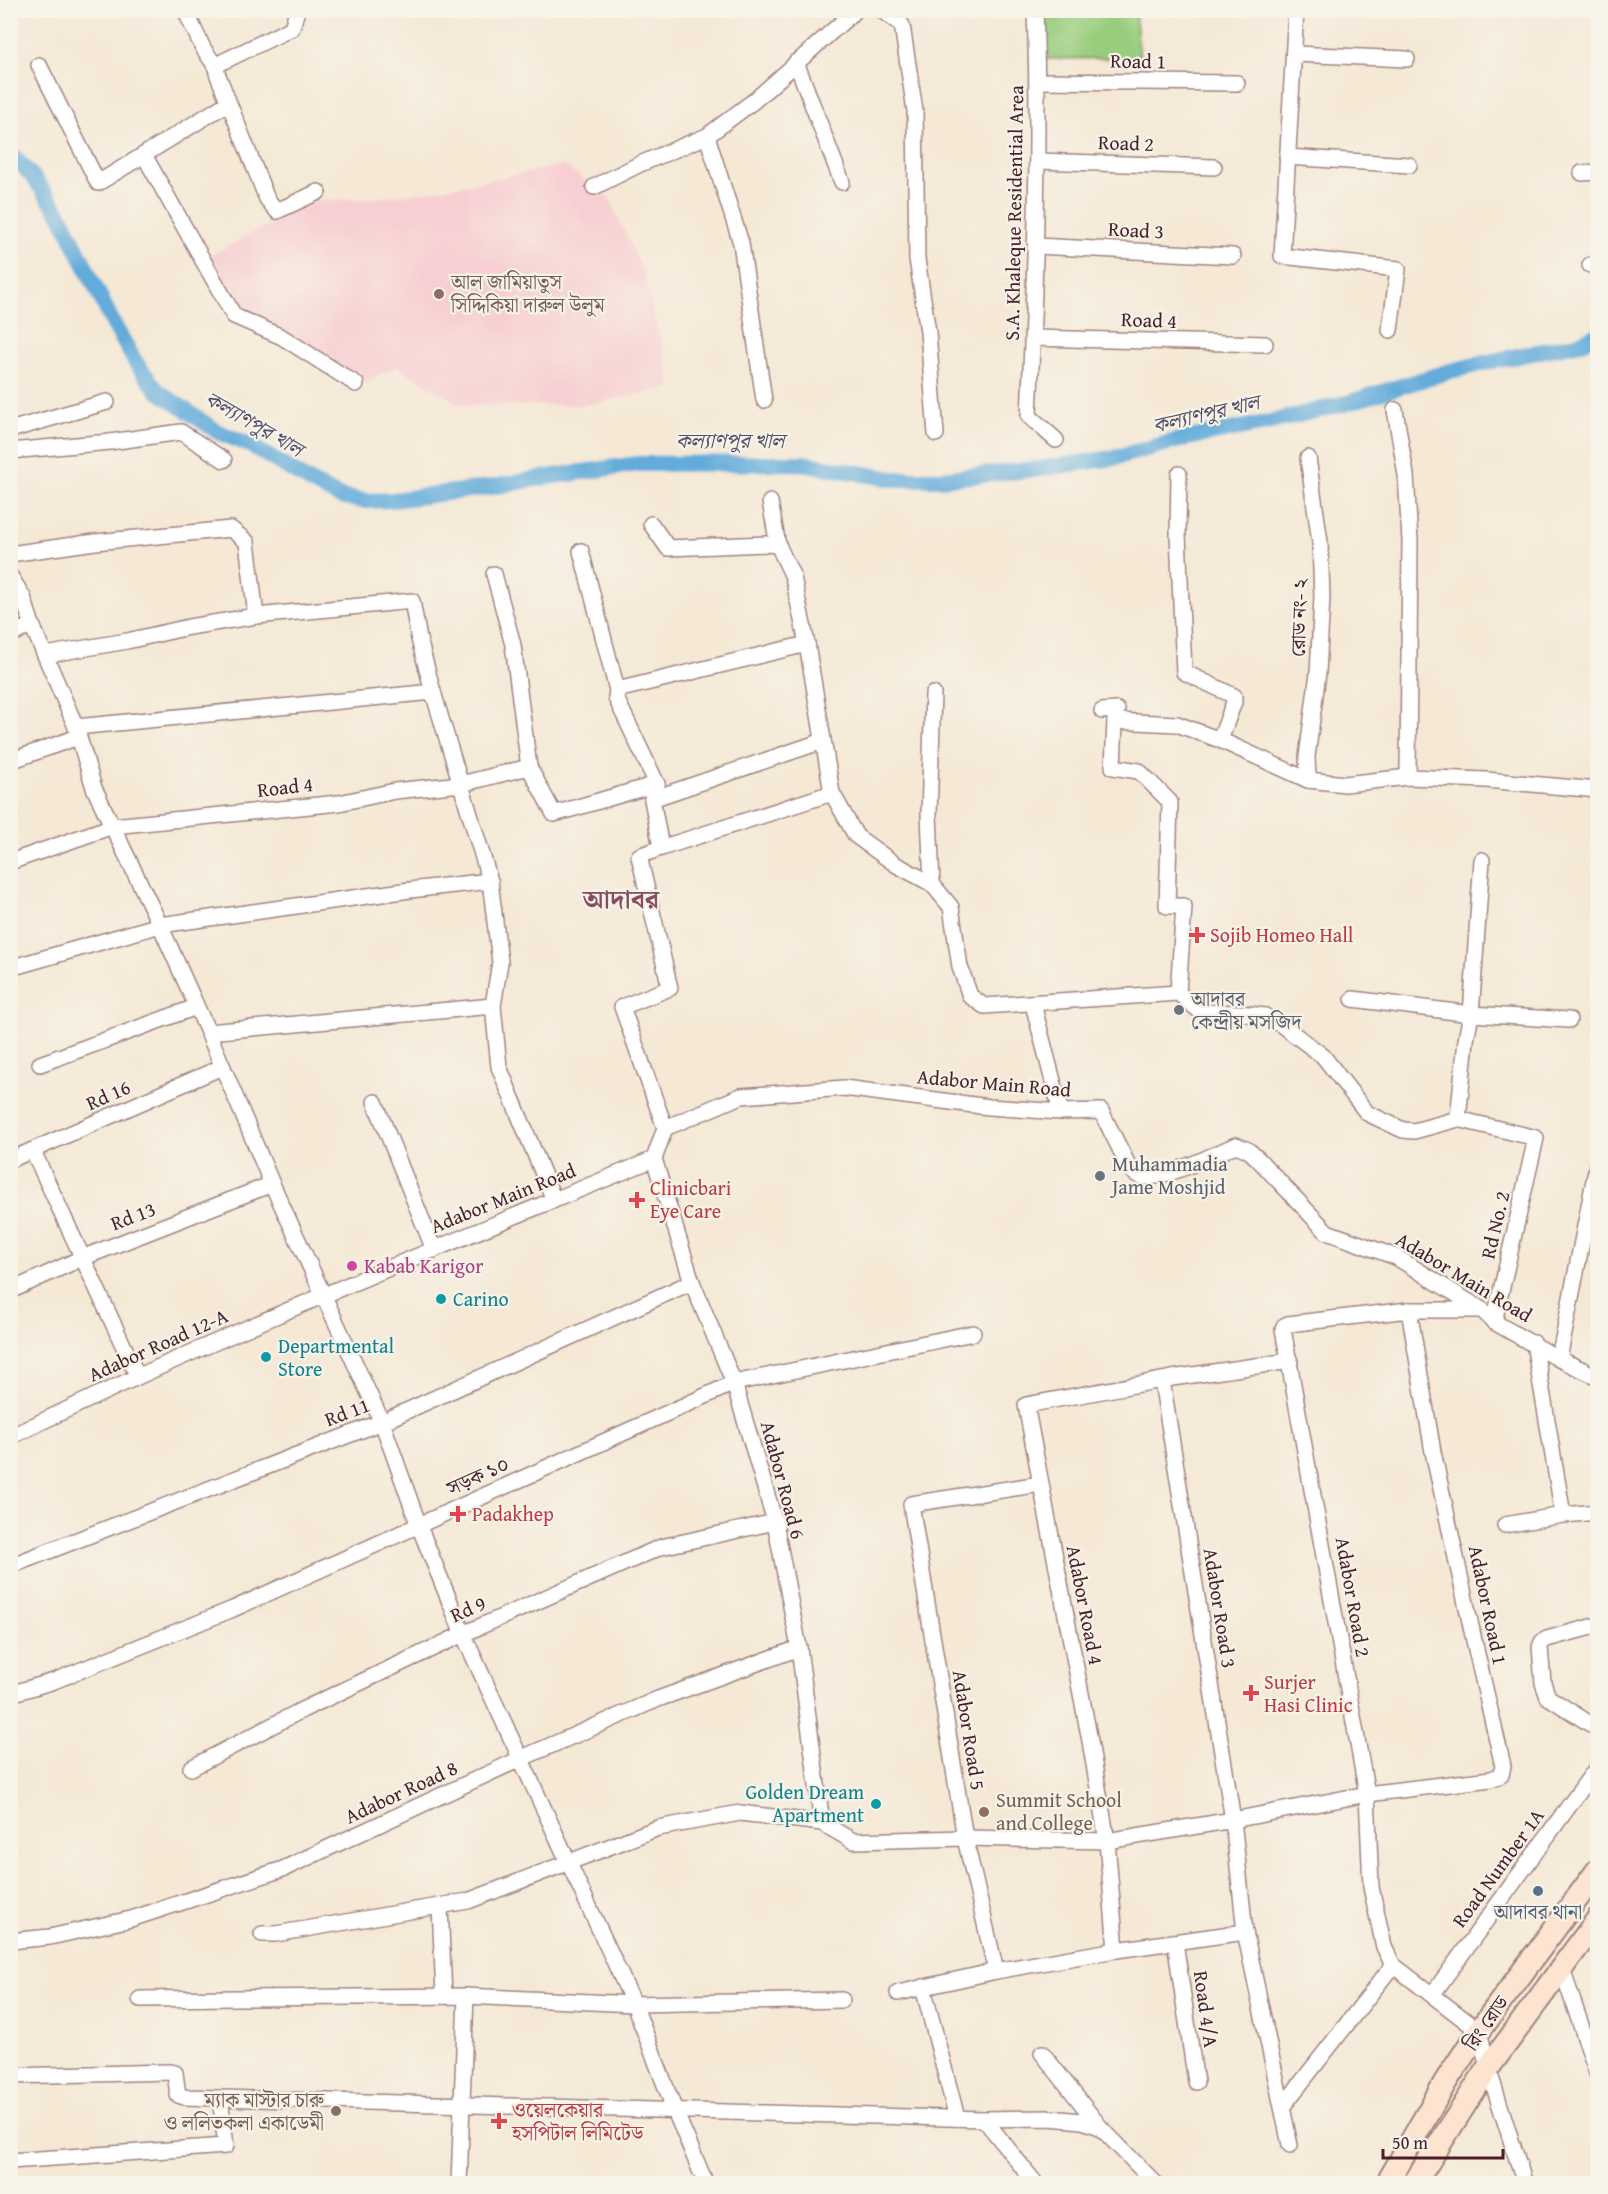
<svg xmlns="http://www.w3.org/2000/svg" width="1608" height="2194" font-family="'Gentium Book Plus','Noto Serif Bengali',serif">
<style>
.built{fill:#f7cfd2}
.green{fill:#99cd7d;stroke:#727654;stroke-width:1.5}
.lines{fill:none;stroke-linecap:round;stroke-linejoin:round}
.canal{stroke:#62abda;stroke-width:16}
.street-casing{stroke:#a08480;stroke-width:18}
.secondary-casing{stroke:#a08480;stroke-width:26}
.street{stroke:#fff;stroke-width:15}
.secondary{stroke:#fde4d0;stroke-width:22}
.education-dot{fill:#8d6e63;stroke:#f7f3e8;stroke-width:2}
.health-dot{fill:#e0444e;stroke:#f7f3e8;stroke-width:2}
.worship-dot{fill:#6b7280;stroke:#f7f3e8;stroke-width:2}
.hotel-dot{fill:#d1479c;stroke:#f7f3e8;stroke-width:2}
.culture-dot{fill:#0f9aa8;stroke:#f7f3e8;stroke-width:2}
.service-dot{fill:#5c6f8a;stroke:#f7f3e8;stroke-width:2}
.labels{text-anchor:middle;stroke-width:4.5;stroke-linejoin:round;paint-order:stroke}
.street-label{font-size:20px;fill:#4a1f2b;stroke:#f7f3e8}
.education-label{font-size:20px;fill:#785e54;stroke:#f7f3e8;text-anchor:start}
.health-label{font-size:20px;fill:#be3a42;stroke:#f7f3e8;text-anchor:start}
.worship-label{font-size:20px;fill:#5b616d;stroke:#f7f3e8;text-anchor:start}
.hotel-label{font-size:20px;fill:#b23c85;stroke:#f7f3e8;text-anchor:start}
.culture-label{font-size:20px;fill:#0d838f;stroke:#f7f3e8;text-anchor:start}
.service-label{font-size:20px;fill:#4e5e75;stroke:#f7f3e8}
.water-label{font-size:21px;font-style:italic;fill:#525068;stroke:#f7f3e8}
.district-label{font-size:26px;font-weight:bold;fill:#864e60;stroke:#f7f3e8}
</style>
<rect width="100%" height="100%" fill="#f7f3e8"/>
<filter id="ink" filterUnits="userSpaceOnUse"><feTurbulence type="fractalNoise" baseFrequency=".0167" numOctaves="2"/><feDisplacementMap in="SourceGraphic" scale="12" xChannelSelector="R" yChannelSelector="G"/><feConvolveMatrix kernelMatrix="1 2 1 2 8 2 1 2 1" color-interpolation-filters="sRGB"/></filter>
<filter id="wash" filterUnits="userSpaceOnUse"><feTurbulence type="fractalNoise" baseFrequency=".008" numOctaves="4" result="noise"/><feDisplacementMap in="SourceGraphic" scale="24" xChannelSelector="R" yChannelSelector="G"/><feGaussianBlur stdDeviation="1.35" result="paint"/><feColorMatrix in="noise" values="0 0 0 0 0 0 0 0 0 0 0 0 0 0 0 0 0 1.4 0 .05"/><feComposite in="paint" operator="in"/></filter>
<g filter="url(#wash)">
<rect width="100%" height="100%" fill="#f5e8d5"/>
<!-- built -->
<polygon class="built" points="564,165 610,199 644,274 672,388 585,405 462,406 397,366 366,382 241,314 206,258 315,200 368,199 432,191"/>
<!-- green -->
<polygon class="green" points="1043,11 1135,11 1140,58 1044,59"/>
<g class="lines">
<!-- canal -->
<polyline class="canal" points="10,152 33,177 60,214 113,323 136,363 158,391 218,432 250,445 314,484 341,497 365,501 393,500 492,487 547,477 638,464 802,463 892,479 940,479 1038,469 1113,458 1183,439 1271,422 1347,403 1447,372 1488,362 1576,344 1598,335"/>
</g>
</g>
<g filter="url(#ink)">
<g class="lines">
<!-- street casing -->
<g class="street-casing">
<g id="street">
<polyline points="185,10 203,48 216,67"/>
<polyline points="297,10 292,28 222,62 216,67 217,73 267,199 277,211 318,192"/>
<polyline points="881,10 902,25 915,111 917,259 928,332 936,434"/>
<path d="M1035,10C1040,146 1035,280 1029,416L1056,440"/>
<polyline points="1296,10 1282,256 1398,269 1390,330"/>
<polyline points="1294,54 1407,59"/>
<polyline points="796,62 842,182"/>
<polyline points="39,65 98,183 228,103"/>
<polyline points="1038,81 1237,83"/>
<polyline points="707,136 741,243 764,400"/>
<polyline points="144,155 234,316 282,337 356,384"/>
<polyline points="1287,157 1409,165"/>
<polyline points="1038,161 1214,167"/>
<polyline points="1582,173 1598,172"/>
<polyline points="594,187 640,164 707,136 755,100 856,10"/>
<polyline points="1036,246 1233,256"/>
<polyline points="1590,265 1598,265"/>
<polyline points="1032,338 1265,344"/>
<polyline points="1395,410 1406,475 1410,541 1408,777"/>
<polyline points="10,430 107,402"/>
<polyline points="10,451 110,442 181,432 224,460"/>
<polyline points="1308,458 1320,542 1322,597 1318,673 1307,757 1308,780"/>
<polyline points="1179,474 1178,534 1184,672 1234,696 1234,702 1220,740"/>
<polyline points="770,502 778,545 793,577 807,644 832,793 856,836 895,864 932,884 951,907 960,967 970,996 984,1006 1178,993 1201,1012 1240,1013 1265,1016 1283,1026 1323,1056 1367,1113 1403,1130 1414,1131 1458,1119 1536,1138 1494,1322"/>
<polyline points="651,524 668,548 766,544 778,545"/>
<polyline points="581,551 617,690 616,698 657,784 652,799 661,848 639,856 670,988 622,1007 665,1128"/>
<polyline points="10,554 95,542 231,529 247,542 256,616"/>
<polyline points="494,574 513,645 529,767 554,814 657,784"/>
<polyline points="10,576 23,597 32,625 76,727 94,788 160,925 208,1032 272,1184 382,1422 419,1526 463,1634 634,2004 675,2111 706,2184"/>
<polyline points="10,635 32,625"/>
<polyline points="45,655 127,641 189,627 256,616 412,601 419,639 433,692 490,881 500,962 493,1006 499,1067 554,1200"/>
<polyline points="617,690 807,644"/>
<polyline points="1102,711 1117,710 1115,721 1177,724 1220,740 1308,780 1345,784 1408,777 1486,780 1598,790"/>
<polyline points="1115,721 1113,767 1139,771 1170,802 1167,906 1184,906 1178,993"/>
<polyline points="76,727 433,692"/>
<polyline points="10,761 78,737"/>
<polyline points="652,799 823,741"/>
<polyline points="661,848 832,793"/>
<polyline points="10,862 113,826 339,803 395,791 461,784 529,767"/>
<polyline points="932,884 929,815 933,694"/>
<polyline points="10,968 160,925 410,890 490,881"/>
<polyline points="1353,999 1471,1014 1569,1020"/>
<polyline points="1033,1004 1061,1112"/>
<polyline points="208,1032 493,1006"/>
<polyline points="40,1064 196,1007"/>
<polyline points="375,1102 434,1250"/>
<polyline points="1458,1119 1466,1040 1471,1014 1482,860"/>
<polyline points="33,1151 137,1375"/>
<polyline points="654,1159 692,1282 734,1383 775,1522 799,1648 822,1823"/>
<polyline points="10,1160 222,1067"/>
<polyline points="10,1291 82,1258 272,1184"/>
<polyline points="1481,1310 1409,1310 1288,1324 1284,1326 1283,1329 1367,1794 1371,1887 1384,1947 1393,1965 1479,2031 1488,2068 1525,2184"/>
<polyline points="1559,1359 1598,1160"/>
<polyline points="1162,1381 1233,1820 1245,1932 1290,2145"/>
<path d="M10,1437C220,1334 438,1248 654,1159L665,1128L741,1096L844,1088L989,1107L1061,1112L1101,1111L1129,1167C1133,1173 1137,1176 1144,1177C1167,1178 1214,1155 1236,1145L1248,1150L1257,1158L1327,1232L1396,1257L1482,1310L1494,1322L1559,1359L1598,1377"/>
<polyline points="1563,1515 1598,1512"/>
<polyline points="1505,1525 1563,1515 1534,1343"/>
<polyline points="10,1566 382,1422 692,1282"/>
<polyline points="1598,1625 1547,1639 1542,1642 1540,1647 1543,1683 1548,1697 1598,1729"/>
<polyline points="10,1694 54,1681 233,1609 734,1383 973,1333"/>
<polyline points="191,1768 302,1710 463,1634 661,1547 775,1522"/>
<polyline points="440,1906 444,1996"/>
<polyline points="262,1934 276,1934 468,1901 658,1828 740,1813 822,1823 853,1841 965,1838 1107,1841 1233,1820 1367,1794 1491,1779 1501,1775 1503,1766 1477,1654 1433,1452 1409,1310"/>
<polyline points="10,1941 50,1937 131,1919 283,1869 522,1758 658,1699 799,1648"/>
<polyline points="1175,1942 1196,2082"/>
<polyline points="1116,1950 1107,1841 1090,1741 1026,1405 1172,1378 1290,1361"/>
<polyline points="1562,1969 1598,2076"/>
<polyline points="996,1971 965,1838 911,1504 1040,1484"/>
<polyline points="923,1987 957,2118"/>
<polyline points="898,1993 996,1971 1116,1950 1245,1932"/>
<polyline points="1432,1995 1598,1766"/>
<polyline points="140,1999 466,1996 634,2004 842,2000"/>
<polyline points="1042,2053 1100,2127"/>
<polyline points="10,2076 170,2072 175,2073 178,2095 184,2097 984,2119 1049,2118 1082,2121 1100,2127 1156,2184"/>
<polyline points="1283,2106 1393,1965"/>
<polyline points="984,2119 1036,2184"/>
<polyline points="10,2161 226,2146 220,2098"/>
<polyline points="459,2184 466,1996"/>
</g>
</g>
<!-- secondary casing -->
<g class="secondary-casing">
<g id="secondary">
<polyline points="1387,2184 1446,2081 1479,2031 1598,1870"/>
<polyline points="1414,2184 1488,2068 1598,1919"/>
</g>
</g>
<!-- street -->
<use href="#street" class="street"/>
<!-- secondary -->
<use href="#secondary" class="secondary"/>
</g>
</g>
<!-- markers -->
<g class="education-dot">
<circle cx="439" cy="294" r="6"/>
<circle cx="984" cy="1812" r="6"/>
<circle cx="336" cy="2111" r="6"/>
</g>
<g class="health-dot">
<path d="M1194 926h6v6h6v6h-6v6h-6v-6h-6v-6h6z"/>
<path d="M634 1191h6v6h6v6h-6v6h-6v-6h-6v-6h6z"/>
<path d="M455 1505h6v6h6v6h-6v6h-6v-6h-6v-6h6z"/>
<path d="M1248 1684h6v6h6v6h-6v6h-6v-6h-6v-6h6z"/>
<path d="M496 2112h6v6h6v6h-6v6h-6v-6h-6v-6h6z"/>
</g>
<g class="worship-dot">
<circle cx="1179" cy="1010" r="6"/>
<circle cx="1100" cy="1176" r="6"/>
</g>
<circle class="hotel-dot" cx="352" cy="1266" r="6"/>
<g class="culture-dot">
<circle cx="441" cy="1299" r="6"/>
<circle cx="266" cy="1357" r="6"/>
<circle cx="876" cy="1804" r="6"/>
</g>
<circle class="service-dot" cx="1538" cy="1891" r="6"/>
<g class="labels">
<!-- street labels -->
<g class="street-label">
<text transform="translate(1138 61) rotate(1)" y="7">Road 1</text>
<text transform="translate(1126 143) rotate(2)" y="7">Road 2</text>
<text transform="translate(1014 213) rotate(-89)" y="7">S.A. Khaleque Residential Area</text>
<text transform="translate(1136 230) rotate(3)" y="7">Road 3</text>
<text transform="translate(1149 320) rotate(2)" y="7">Road 4</text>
<text transform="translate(1299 618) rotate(-88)" y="7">রোড নং- ২</text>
<text transform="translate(285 787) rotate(-6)" y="7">Road 4</text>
<text transform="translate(994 1083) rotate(5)" y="7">Adabor Main Road</text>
<text transform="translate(108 1095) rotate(-24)" y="7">Rd 16</text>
<text transform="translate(503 1198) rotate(-22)" y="7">Adabor Main Road</text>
<text transform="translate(133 1216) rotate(-21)" y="7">Rd 13</text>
<text transform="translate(1495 1225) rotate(-77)" y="7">Rd No. 2</text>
<text transform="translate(1464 1277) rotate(31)" y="7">Adabor Main Road</text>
<text transform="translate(158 1345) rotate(-24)" y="7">Adabor Road 12-A</text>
<text transform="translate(347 1412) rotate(-21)" y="7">Rd 11</text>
<text transform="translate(478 1476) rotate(-24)" y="7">সড়ক ১০</text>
<text transform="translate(783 1480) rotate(75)" y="7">Adabor Road 6</text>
<text transform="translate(1353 1597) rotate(80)" y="7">Adabor Road 2</text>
<text transform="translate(1085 1605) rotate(79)" y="7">Adabor Road 4</text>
<text transform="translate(1488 1605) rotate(78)" y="7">Adabor Road 1</text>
<text transform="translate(1220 1608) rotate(81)" y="7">Adabor Road 3</text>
<text transform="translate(468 1609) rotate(-24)" y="7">Rd 9</text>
<text transform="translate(969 1730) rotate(81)" y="7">Adabor Road 5</text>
<text transform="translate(401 1792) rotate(-25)" y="7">Adabor Road 8</text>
<text transform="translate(1498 1868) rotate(-54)" y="7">Road Number 1A</text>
<text transform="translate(1206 2009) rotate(82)" y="7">Road 4/A</text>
<text transform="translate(1486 2023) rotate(-55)" y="7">রিং রোড</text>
</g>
<!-- education labels -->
<g class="education-label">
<text x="451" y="289">আল জামিয়াতুস<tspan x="451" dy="23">সিদ্দিকিয়া দারুল উলুম</tspan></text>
<text x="996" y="1807">Summit School<tspan x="996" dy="23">and College</tspan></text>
<text x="324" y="2107" text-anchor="end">ম্যাক মাস্টার চারু<tspan x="324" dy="23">ও ললিতকলা একাডেমী</tspan></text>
</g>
<!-- health labels -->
<g class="health-label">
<text x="1210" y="942">Sojib Homeo Hall</text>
<text x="650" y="1195">Clinicbari<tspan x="650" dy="23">Eye Care</tspan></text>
<text x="472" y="1521">Padakhep</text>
<text x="1264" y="1689">Surjer<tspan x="1264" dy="23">Hasi Clinic</tspan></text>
<text x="512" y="2117">ওয়েলকেয়ার<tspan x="512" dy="23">হসপিটাল লিমিটেড</tspan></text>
</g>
<!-- worship labels -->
<g class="worship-label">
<text x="1191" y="1006">আদাবর<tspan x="1191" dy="23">কেন্দ্রীয় মসজিদ</tspan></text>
<text x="1112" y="1171">Muhammadia<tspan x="1112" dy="23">Jame Moshjid</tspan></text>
</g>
<!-- hotel labels -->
<g class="hotel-label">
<text x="364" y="1273">Kabab Karigor</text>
</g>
<!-- culture labels -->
<g class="culture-label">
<text x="453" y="1306">Carino</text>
<text x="278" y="1353">Departmental<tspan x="278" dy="23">Store</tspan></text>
<text x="864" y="1799" text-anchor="end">Golden Dream<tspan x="864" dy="23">Apartment</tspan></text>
</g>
<!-- service labels -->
<g class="service-label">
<text x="1538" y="1919">আদাবর থানা</text>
</g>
<!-- water labels -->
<g class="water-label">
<text transform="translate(1206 414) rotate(-13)" y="7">কল্যাণপুর খাল</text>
<text transform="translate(254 424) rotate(30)" y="7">কল্যাণপুর খাল</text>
<text x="730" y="448">কল্যাণপুর খাল</text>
</g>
<!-- district labels -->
<g class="district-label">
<text x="621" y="908">আদাবর</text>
</g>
</g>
<!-- margin -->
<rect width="1608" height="2194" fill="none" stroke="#f7f3e8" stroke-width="36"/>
<!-- scale -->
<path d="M1383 2149v9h120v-9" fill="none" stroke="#4a1f2b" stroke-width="3"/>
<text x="1392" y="2149" font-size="18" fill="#4a1f2b" stroke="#f7f3e8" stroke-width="4.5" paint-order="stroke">50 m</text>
</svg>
